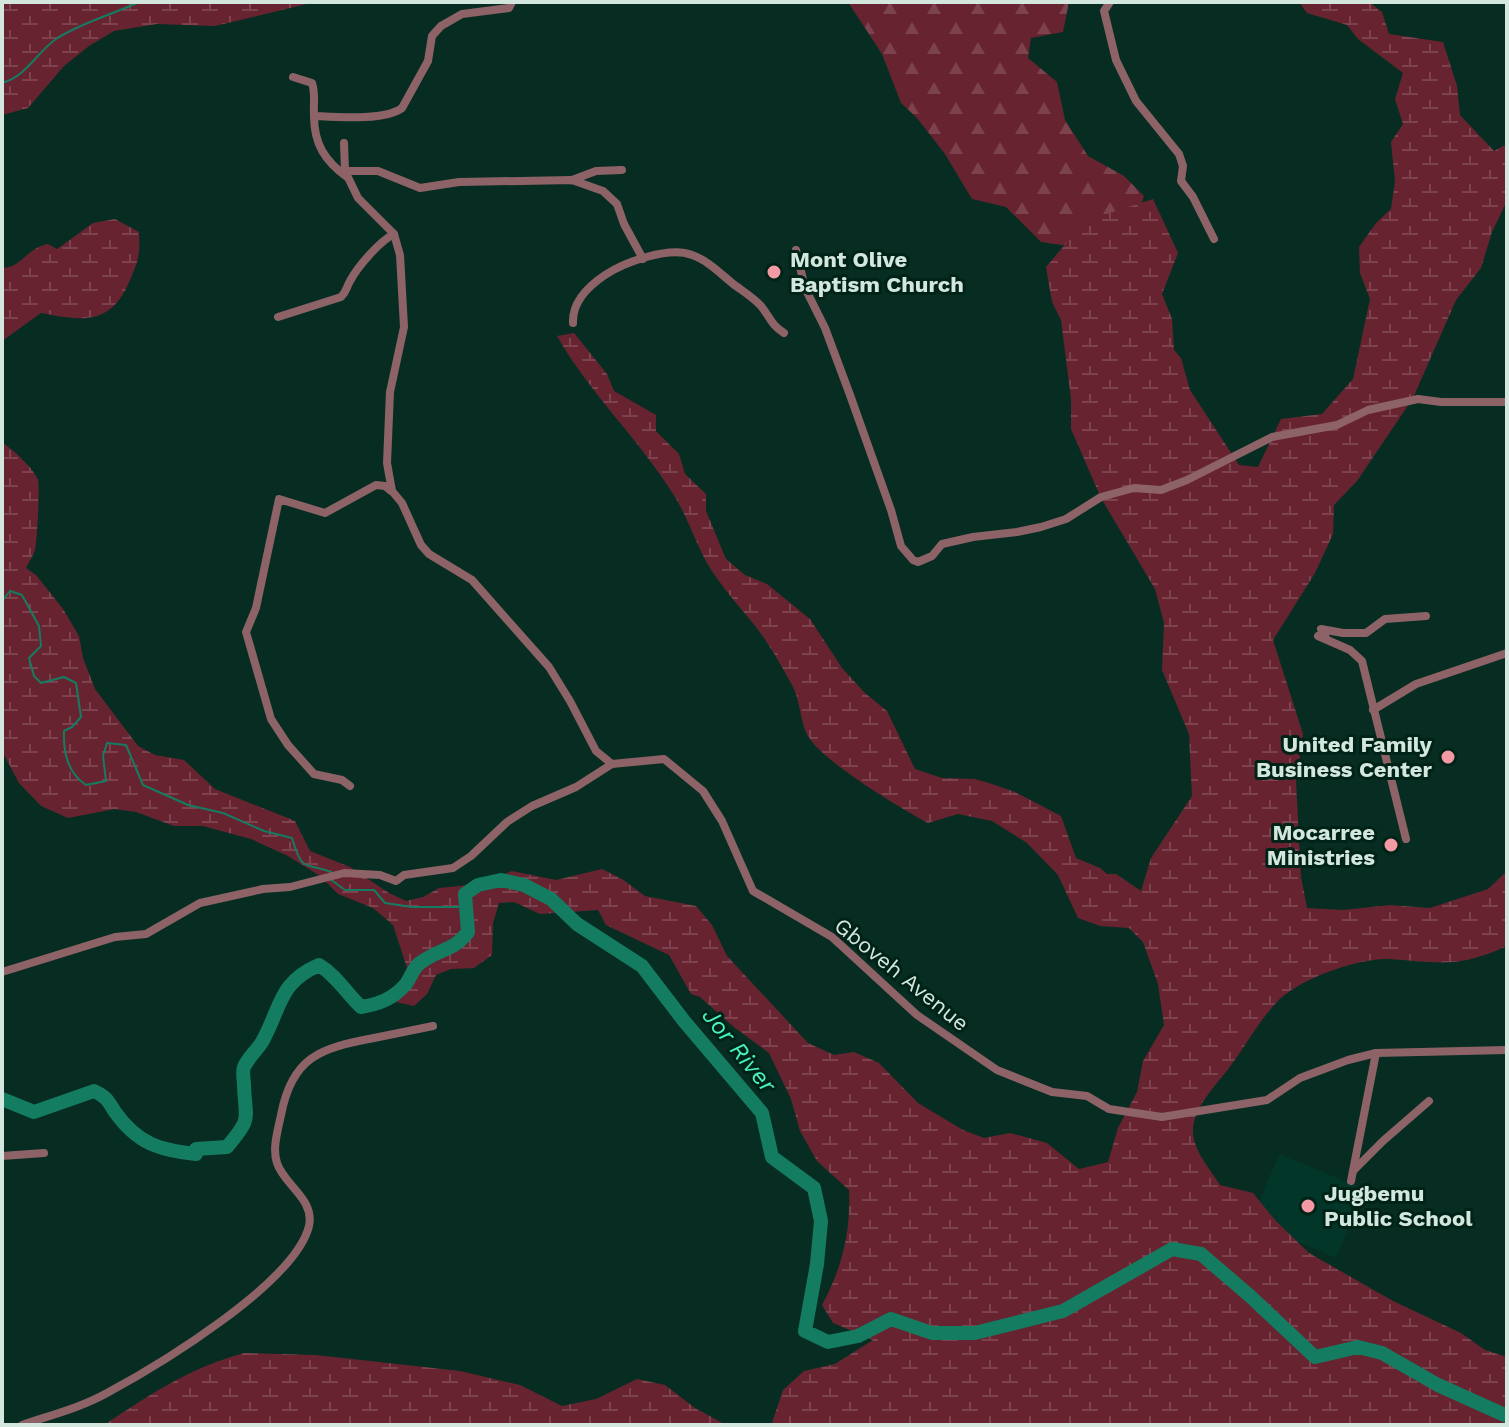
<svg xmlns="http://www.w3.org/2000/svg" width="1509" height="1427" font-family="'Work Sans',sans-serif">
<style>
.built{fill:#023628}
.forest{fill:url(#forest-firs)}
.wetland{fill:url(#wetland-marsh)}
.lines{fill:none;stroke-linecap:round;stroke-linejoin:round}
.stream{stroke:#147d61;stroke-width:2}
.river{stroke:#147d61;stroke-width:14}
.street{stroke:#8e6367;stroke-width:8}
.poi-dot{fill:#f49aa5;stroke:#002318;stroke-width:3}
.labels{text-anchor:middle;stroke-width:6;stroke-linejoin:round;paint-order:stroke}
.poi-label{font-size:22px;font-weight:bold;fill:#d3e7de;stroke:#002318;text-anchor:start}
.street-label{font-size:22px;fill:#d3e7de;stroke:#002318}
.water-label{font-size:24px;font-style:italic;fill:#4af4c2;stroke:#002318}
</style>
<defs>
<pattern id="forest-firs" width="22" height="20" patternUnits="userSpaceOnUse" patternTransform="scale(2)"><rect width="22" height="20" fill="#672330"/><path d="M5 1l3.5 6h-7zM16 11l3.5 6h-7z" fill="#7c434e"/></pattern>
<pattern id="wetland-marsh" width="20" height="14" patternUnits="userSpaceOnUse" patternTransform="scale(2)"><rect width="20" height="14" fill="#672330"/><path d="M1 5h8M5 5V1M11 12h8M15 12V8" fill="none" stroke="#7c434e"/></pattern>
</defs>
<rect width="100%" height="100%" fill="#072d22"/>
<!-- built -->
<polygon class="built" points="1279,1154 1364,1189 1336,1258 1251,1222"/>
<!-- forest -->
<polygon class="forest" points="848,2 1069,2 1063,32 1031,38 1028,58 1057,82 1065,120 1088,156 1124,176 1144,196 1134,228 1095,250 1041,242 1006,207 972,199 945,154 917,118 901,103 882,54"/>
<!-- wetland -->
<g class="wetland">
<polygon points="2,2 315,2 215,26 157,24 114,31 89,46 64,66 28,108 2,115"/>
<path d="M1299,2H1369L1382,12L1389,34L1443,42L1457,86L1460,115L1494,151L1507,144V201L1492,232L1481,268L1456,300L1413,398L1357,481L1334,505L1333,534L1315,573L1273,640L1303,734L1296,782L1301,877L1307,908L1343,910L1390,905L1430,908L1488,889L1507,871V946C1457,969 1439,962 1388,959C1357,958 1296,980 1276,1003C1258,1022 1245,1047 1229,1068C1214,1088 1185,1115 1195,1143C1199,1157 1212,1172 1220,1185L1253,1193L1276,1221L1309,1253L1393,1301L1461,1333L1485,1350L1507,1357V1425H765L772,1423L783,1390L804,1371L835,1364L873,1340L833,1323L822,1305C842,1268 851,1232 849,1190L817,1161L800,1131L791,1099L769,1053L735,1028L700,997L691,994L669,955L606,925L598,910L540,914L514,902L499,903L493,923L492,955L474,968L451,969L436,975L427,994L414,1006L387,1000L410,977L393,925L373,908L338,894L320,876L288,856L251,839L203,826H174L136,812L115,809L68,818L41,806L19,783L2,751V442C14,451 32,466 38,480C40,485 37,543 35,550C33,556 29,562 26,568L36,575L63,609L79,636L83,658L95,689L138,746L155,755L184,760L215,789L295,821L310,851L350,867L389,893L406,901L423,897L439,888L480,884L512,871L556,880L602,869L622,879L645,896L696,906L712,925L727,956L808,1043L834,1055L854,1052L879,1063L918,1103L963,1130L984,1138L1010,1133L1047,1143L1079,1169L1108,1162L1118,1128L1137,1092L1143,1061L1164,1025L1158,984L1143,942L1129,928L1100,926L1078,918L1058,875L1027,843L992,821L958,814L928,823C900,808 827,764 810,739C800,725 801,703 793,687C784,670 773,651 762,635C745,612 725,592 710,568C696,545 689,520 675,497C640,440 590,394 557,336L574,333L607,374L614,391L656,415V431L679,454L685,474L706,494V511L726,559L745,575L767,584L810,619L842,668L865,693L887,711L915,769L942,778L975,779L992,784L1015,792L1061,816L1076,858L1100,868L1107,874H1116L1141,891L1151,858L1192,796L1189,734L1162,670L1164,623L1155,589L1101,498L1071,429V399L1061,320L1052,302L1046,267L1085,221L1153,199L1178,253L1162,294L1172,319L1174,350L1181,358L1190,390L1239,465L1258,467L1281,419L1322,414L1353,379L1370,299L1360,273L1359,247L1376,223L1391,209L1395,181L1391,142L1403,124L1395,99L1403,73L1358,39L1347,25L1307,13Z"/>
<path d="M115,219L139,232C140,255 139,259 130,280C111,326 83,321 41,313L2,341V265L4,268C23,266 27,248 48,244L57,249L93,223Z"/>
<path d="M244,1353L316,1355L460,1371L520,1385L562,1406L596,1399L637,1379L665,1385L695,1408L726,1425H104C151,1394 189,1368 244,1353Z"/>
</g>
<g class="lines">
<!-- stream -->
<g class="stream">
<path d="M2,83C27,76 36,53 56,39C78,24 114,14 139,2"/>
<path d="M2,601L10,591L22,595L39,626L41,646L29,658L34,676L41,683L64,677L76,683L81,717L72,727L64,731C63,752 68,773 86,785L106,781L103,756L107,743L126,745L143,785L188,805L223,813L264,831L292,838C302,872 303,862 331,872"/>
<polyline points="330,879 345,890 374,890 385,903 412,907 466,907 465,894"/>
</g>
<!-- river -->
<path class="river" d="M2,1099L34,1112L94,1091C107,1097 108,1101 115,1112C138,1144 159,1150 196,1154V1149L227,1147C253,1116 245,1121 244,1085C244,1080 242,1072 244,1067C248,1058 257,1050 262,1042C282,1006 278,983 319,965C337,976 346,993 361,1007C379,1004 393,999 406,984C411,977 413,968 420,963C438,949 454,951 468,932L465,894L478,885L501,880L524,885L551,899L577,924L642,966L684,1021L762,1113L772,1157L814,1188L821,1221L817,1264L805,1331L828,1342L858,1336L891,1319L932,1333H975L1063,1311L1172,1249L1201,1254L1250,1296L1315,1357L1358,1347L1382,1353L1438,1385L1507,1416"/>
<!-- street -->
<g class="street">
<polyline points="1110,2 1104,11 1116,60 1136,101 1179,154 1183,166 1181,181 1193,197 1214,239"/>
<path d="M293,77L312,83C316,95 313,103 314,116C314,144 325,161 347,177"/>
<path d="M314,116C336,117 385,121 402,108L428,61L432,36L441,26L462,14L509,8L512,2"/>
<polyline points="344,143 345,171 358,198 394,234 400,255 404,327 390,392 387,463 392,491 402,503 421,545 429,554 472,580 549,667 570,701 596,751 612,764"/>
<polyline points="345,171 378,171 420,188 459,182 572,180 603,191 617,204 624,224 643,259"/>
<polyline points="572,180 596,171 622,170"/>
<polyline points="796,250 805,288 825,328 850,395 891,510 901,546 913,560 918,562 932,556 942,544 973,537 1017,532 1041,527 1066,519 1101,497 1134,488 1161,490 1187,480 1272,437 1337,425 1368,410 1418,399 1441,402 1507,402"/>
<path d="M278,317L341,297C347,291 346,288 350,281C358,266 380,241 394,234"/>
<path d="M573,323C572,302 587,287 605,275C625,262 669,246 692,255C707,260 720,273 732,283C741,290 753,297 761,306C770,317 771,325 784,333"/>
<polyline points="1318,636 1350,650 1362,661 1406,839"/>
<polyline points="1326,638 1321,629 1343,633 1366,633 1385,619 1426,616"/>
<polyline points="1373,710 1416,684 1507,653"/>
<polyline points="350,786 342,780 314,774 288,745 271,719 246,632 256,608 279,499 325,513 376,485 385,486 391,491"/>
<polyline points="2,972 115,937 146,934 200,903 263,889 290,887 344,873 380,875 396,881 404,875 453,868 471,856 507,822 532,806 576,787 612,764 664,759 703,791 722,821 753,891 832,937 917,1015 997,1070 1052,1092 1087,1096 1109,1109 1162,1117 1267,1100 1300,1078 1348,1060 1376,1053 1507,1050"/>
<polyline points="2,1156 44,1153"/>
<polyline points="1353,1171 1383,1141 1429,1101"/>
<polyline points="1351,1181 1376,1053"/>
<path d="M22,1425C51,1415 80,1408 107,1393C159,1365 295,1283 309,1226C315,1199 284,1185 277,1163C272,1148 278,1130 281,1115C292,1057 320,1048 374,1038C393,1034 413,1030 433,1026"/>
</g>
</g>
<!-- markers -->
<g class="poi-dot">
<circle cx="774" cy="272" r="8"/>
<circle cx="1448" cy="757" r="8"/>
<circle cx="1391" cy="845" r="8"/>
<circle cx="1308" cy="1206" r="8"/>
</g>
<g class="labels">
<!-- poi labels -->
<g class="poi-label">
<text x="790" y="267">Mont Olive<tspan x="790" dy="25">Baptism Church</tspan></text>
<text x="1432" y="752" text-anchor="end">United Family<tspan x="1432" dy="25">Business Center</tspan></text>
<text x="1375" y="840" text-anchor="end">Mocarree<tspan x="1375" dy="25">Ministries</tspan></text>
<text x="1324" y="1201">Jugbemu<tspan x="1324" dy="25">Public School</tspan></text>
</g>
<!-- street labels -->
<g class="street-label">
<text transform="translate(902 974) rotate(39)" y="8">Gboveh Avenue</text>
</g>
<!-- water labels -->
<g class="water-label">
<text transform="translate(739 1050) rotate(51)" y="8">Jor River</text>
</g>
</g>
<!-- border -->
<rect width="1509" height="1427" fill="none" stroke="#d3e7de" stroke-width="8"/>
</svg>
